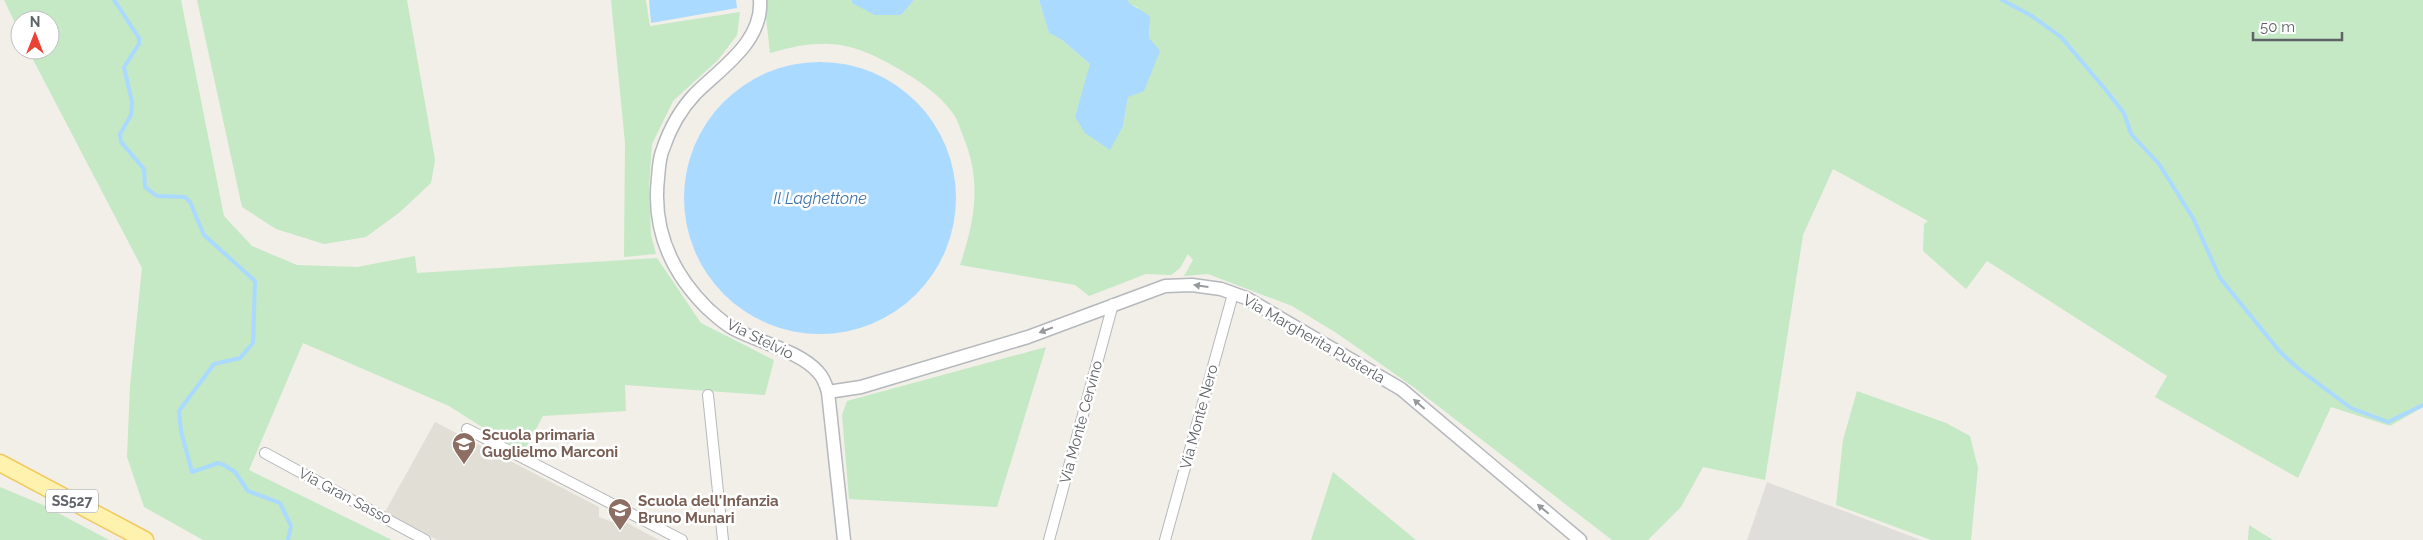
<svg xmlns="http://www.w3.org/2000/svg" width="2423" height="540" font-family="Raleway,sans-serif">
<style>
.industrial{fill:#e0deda}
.education{fill:#e1ded6}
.green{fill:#c5e8c5}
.water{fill:#aadaff}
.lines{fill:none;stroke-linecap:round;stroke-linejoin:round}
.stream{stroke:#aadaff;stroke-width:4}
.minor-casing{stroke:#b5b8bc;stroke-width:12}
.tertiary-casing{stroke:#b5b8bc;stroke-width:15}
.primary-casing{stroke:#f2c960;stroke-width:19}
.minor{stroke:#fff;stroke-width:10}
.tertiary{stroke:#fff;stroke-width:12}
.primary{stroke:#fff2af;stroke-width:16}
.oneway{fill:#979a9d}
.labels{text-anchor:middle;stroke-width:5;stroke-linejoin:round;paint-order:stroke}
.shield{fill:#fff;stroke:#8f9295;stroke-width:1}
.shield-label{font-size:14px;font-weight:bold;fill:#5f6368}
.street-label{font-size:15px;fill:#5f6368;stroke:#fff}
.education-label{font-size:15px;font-weight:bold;fill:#785e54;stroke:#fff;text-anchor:start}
.water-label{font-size:16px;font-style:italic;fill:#4174aa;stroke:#fff}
</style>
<rect width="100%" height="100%" fill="#f1efe8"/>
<!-- industrial -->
<polygon class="industrial" points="1767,482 1921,540 1747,540"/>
<!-- education -->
<polygon class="education" points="435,422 599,507 599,517 613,522 616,517 659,540 437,540 385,512"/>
<!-- green -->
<g class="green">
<polygon points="4,0 181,0 224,216 252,246 297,265 357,267 415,256 417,273 657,258 701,323 774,360 765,395 625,385 626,411 543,416 523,453 449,406 303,343 249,470 392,540 203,540 144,507 127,457 130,386 142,268 28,50 50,50 50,20 20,20 20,33"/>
<polygon points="197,0 407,0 435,160 431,183 400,212 366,237 324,244 276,229 242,207"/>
<polygon points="611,0 646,0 650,26 740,12 737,35 718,60 673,101 652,144 649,187 651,235 656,254 624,257 625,143"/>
<path d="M764,0H852L853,3L901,15L914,0H1039L1049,33L1062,40L1091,65L1075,117L1123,126L1128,97L1149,38L1150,26L1137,7L1129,4L1127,0H2423V407L2390,426L2331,407L2298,478L2155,397L2167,376L1987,261L1966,289L1923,251L1924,224L1928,221L1833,169L1803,235L1765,480L1703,467L1681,507L1648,540H1612L1412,386L1338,334L1292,306L1208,274L1184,276L1193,260L1188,254L1180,268L1171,275L1146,274L1089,296L1075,285L960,265C975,220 982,181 963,136C960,128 957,118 952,112C938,93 919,81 899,69C852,41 824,37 770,53Z"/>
<polygon points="1046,347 997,507 849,499 842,415 847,401"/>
<polygon points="1857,391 1946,423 1970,436 1978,468 1971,540 1931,540 1836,505 1843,440"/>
<polygon points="1333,472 1416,540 1311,540"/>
<polygon points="0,487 43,505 109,540 0,540"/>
<polygon points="2249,525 2273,540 2248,540"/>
</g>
<!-- water -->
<g class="water">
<polygon points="649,0 736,0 737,8 651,23"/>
<polygon points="852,0 914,0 901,15 875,15 852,3"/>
<path d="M1039,0H1127C1131,7 1144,10 1150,17L1149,38L1160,51L1144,91L1128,97L1123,126L1110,150L1085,133L1075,117L1090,64L1062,40L1049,33Z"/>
<circle cx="820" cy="198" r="136"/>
</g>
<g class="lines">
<!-- stream -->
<g class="stream">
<polyline points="114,0 139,38 139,44 124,67 132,102 131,115 120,134 121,142 144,169 145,187 157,196 185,197 190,202 204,235 255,281 253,343 240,358 214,364 179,411 181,431 192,472 218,463 224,465 235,472 248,491 280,503 291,526 288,540"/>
<polyline points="2002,0 2032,16 2061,37 2105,89 2124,113 2131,134 2159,164 2193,218 2220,278 2281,353 2300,370 2351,408 2388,422 2423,405"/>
</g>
<!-- minor casing -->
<g class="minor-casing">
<g id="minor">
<polyline points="708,395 723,540"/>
<polyline points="467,429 682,540"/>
<polyline points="265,453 425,540"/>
<polyline points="1049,540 1113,304"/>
<polyline points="1165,540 1233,294"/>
</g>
</g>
<!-- tertiary casing -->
<g class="tertiary-casing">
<g id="tertiary">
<path d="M760,0C763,42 721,68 695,94C680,110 670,128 663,149C659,158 659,168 658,178C652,230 671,272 707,308C715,315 724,324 734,329C758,342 800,351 818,372C823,377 826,385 828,392L844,540"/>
<polyline points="828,392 861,387 1028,337 1165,286 1192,285 1221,289 1246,298 1401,389 1580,540"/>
</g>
</g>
<!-- primary casing -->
<g class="primary-casing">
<polyline id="primary" points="0,463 145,540"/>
</g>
<!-- minor -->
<use href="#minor" class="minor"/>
<!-- tertiary -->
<use href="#tertiary" class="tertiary"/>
<!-- primary -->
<use href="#primary" class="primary"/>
</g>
<!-- one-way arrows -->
<defs><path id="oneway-solid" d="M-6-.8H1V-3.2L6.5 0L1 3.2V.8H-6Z" transform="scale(1.25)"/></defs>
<g class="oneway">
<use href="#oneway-solid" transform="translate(1201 286) rotate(-172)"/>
<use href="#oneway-solid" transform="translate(1046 330) rotate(159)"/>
<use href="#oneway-solid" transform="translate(1419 404) rotate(-139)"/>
<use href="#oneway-solid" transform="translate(1543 509) rotate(-140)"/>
</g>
<!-- icons -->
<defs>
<g id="school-pin" transform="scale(1.25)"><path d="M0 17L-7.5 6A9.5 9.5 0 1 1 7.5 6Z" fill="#8d6e63" stroke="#fff"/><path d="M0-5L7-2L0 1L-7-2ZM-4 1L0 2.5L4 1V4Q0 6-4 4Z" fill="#fff"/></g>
</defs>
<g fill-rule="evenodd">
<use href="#school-pin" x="464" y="444"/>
<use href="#school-pin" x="620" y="510"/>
</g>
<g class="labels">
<!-- shield labels -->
<rect class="shield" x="46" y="489.5" width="52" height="23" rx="4"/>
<g class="shield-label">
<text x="72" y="506">SS527</text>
</g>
<!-- street labels -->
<g class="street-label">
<text transform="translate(760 339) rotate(26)" y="5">Via Stelvio</text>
<text transform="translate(1314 339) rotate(30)" y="5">Via Margherita Pusterla</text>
<text transform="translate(1199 417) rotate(-75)" y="5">Via Monte Nero</text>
<text transform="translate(1081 422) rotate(-75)" y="5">Via Monte Cervino</text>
<text transform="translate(345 496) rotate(28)" y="5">Via Gran Sasso</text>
</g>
<!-- education labels -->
<g class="education-label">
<text x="482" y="440">Scuola primaria<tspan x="482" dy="17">Guglielmo Marconi</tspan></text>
<text x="638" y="506">Scuola dell'Infanzia<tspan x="638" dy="17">Bruno Munari</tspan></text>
</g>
<!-- water labels -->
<g class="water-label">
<text x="820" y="204">Il Laghettone</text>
</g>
</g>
<!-- north arrow -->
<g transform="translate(35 35)"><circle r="24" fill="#ffffff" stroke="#bfc1c3"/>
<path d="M0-4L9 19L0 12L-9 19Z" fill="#ea4335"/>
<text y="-8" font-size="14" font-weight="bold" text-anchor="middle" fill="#5f6368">N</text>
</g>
<!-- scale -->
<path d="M2253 32v8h89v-8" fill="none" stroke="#5f6368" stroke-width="2.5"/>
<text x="2260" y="32" font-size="15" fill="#5f6368" stroke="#ffffff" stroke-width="4" paint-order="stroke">50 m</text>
</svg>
